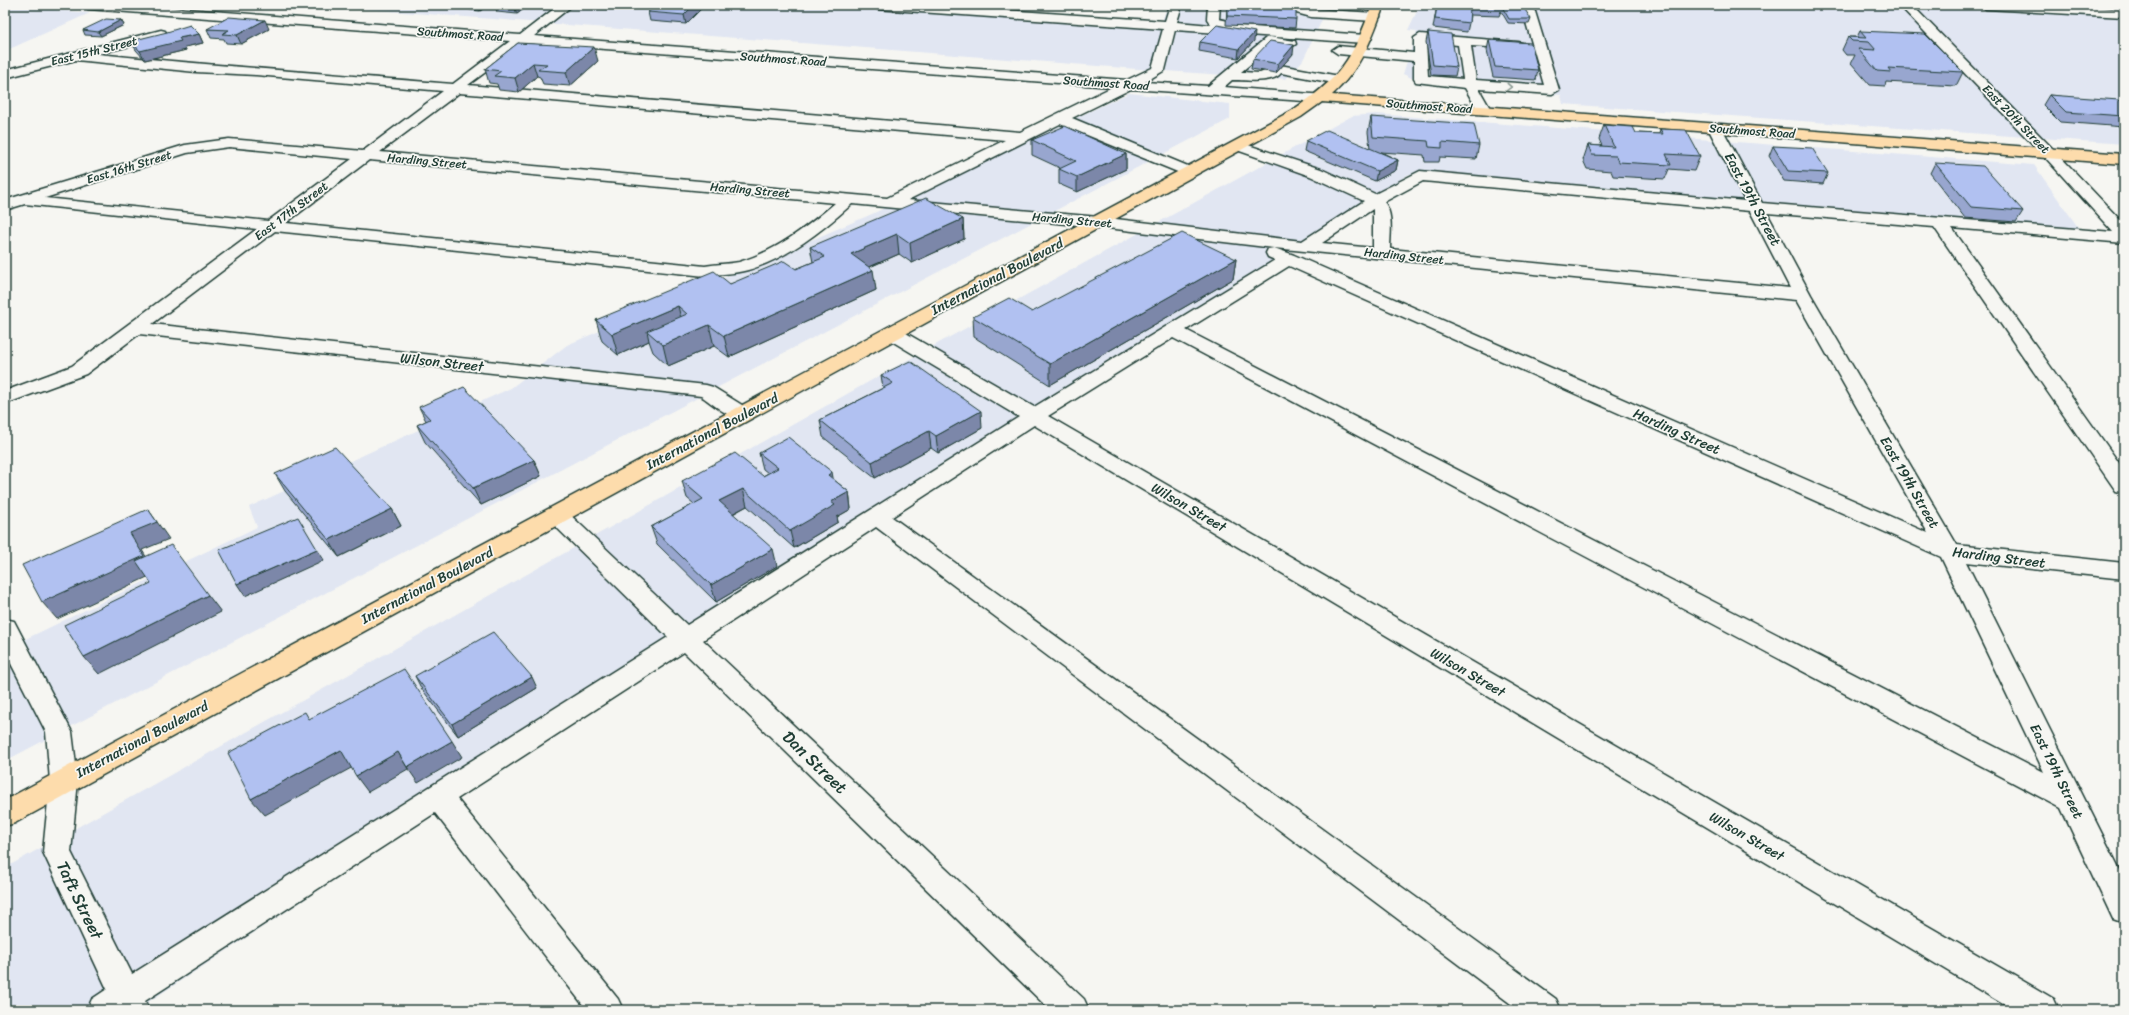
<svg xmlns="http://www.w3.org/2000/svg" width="2129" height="1015" font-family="Sriracha,sans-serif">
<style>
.built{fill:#e1e6f2}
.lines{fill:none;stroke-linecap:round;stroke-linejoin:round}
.minor-casing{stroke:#1f3d34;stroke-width:3}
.major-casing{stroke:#1f3d34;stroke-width:3}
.minor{fill:#f6f6f2;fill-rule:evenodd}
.major{fill:#fddcac;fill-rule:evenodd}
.wall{fill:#98a6cf;stroke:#1f3d34}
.shaded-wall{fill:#7c87a9;stroke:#1f3d34}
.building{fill:#b1c1f1;stroke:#1f3d34}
.oneway{stroke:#8a9a93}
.labels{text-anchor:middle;stroke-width:3.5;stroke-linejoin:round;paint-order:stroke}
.far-street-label{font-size:12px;fill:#1f3d34;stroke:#f6f6f2}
.street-label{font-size:14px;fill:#1f3d34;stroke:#f6f6f2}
.near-street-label{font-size:17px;fill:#1f3d34;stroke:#f6f6f2}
</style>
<rect width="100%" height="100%" fill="#f6f6f2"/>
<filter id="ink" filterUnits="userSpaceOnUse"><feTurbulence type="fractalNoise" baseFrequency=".025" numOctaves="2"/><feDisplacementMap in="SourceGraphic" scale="8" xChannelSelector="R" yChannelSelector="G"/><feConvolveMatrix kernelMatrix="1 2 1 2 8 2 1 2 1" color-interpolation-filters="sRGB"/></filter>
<g filter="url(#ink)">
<!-- built -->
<g class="built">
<polygon points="5,5 67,5 55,10 90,13 5,51"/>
<polygon points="310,5 808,5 1162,30 1162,21 1168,5 1329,5 1303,60 1286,79 1150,70"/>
<polygon points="1420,5 1884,5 2124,18 2124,144 1563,104 1561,95 1424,84 1403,74 1417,31 1408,30"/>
<polygon points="1129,93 1230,104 1230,119 5,761 5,649 257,527 249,507 511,388 567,345 872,214"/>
<polygon points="1376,114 2034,165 2080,230 1409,174 136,1010 5,1010 5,868 895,367 1352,116"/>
</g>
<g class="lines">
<!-- minor casing -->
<g class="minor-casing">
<g id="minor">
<path d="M82,5H135L520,35L559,5H573L534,36L1127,80L1152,68L1163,29L877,9L871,5H929L1165,21L1170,5H1182L1177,22L1211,25L1207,19L1208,5H1220L1219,19L1237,23L1239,26L1365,35L1371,39L1365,43L1175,30L1165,70L1145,82L1208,86L1266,38L1270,37L1295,41L1296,44L1290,48L1273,45L1241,72L1260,73L1280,65L1339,76L1346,80L1339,84L1281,73C1273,84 1244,80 1232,80L1224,87L1324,95L1326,98L1319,102L1131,89L1072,118L1195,169L1198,172L1195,175H1185L1060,124L908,200L1099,217L1302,241L1364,201L1310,176L1234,149L1232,146L1234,143L1239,142L1321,169L1375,194L1420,171L1745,201L1708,128L1710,125H1720L1722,128L1762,203L2113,232L2044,156L1899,5H1912L2054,150L2124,224V243L1952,228L2124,470V493L2116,491L1934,227L1767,213L1811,295L1957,545L2124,563V579L1966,562L2124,878V923L2113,919L2061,808L1173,338L1048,416L2054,999L2059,1010H2013L1034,425L892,517L1556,999L1561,1010H1519L876,527L703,640L1084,999L1089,1010H1050L684,652L457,799L618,999L623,1010H587L435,813L145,1001L149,1010H87L92,999L107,989L43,852L50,781L46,732L5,652V619L14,621L72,732L78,781L71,852L132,974L668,637L549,520L546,515L549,510L557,507L565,510L687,625L1019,417L885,337L883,333L885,329L892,327L899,329L1034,407L1275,260L1268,257L1266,253L1268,249L1274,248L1099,227L852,204C822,231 788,258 748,270C734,274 719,274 705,276L275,231L152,324L706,385L713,387L750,410L753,414L750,418C733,423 715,405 701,396L139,334L86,374L5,404V391L72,366L257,229L25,204L5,210V200L185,145L229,139L363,151L443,91L256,75L196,72L76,60L5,78V70L161,30L165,31L167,34L165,37L98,54C216,66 334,74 453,84L510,41L88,9ZM525,43L1112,87L1020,132L468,85ZM459,93L1005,140L887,198L380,152ZM229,147L352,159L268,221L45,198L187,153ZM369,160L835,203C807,227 775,252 739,262C728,264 716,264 705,266L286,223ZM1423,181L1750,211L1790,288L1390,249C1390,235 1394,214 1384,202ZM1373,209V248L1322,243ZM1274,248L1796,300L1928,533L1294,255ZM1289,266L1941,557L2044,772L1186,330Z"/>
<polygon points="1241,5 1296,5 1312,9 1374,13 1380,17 1374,21 1311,17 1289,11 1247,9"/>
<path d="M1521,5H1533L1559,90L1552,94L1479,89L1491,110L1489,113H1479L1465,88L1416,82L1414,79V61L1338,54L1332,50L1338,46L1414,53V38L1420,34L1518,42L1523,43L1524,46L1523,49L1471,46L1476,80L1544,85ZM1426,42L1458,45L1463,79L1428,76Z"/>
<polygon points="1980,5 2048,5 2124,9 2124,17 1986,9"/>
</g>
</g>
<!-- major casing -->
<g class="major-casing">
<path id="major" d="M1372,5H1384C1372,39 1360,70 1332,95L2124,154V164L1322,102L1301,117L15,823L5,826V800L1291,111C1340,79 1353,59 1372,5Z"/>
</g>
<!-- minor -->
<use href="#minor" class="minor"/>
<!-- major -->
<use href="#major" class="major"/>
</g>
<!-- wall -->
<g class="wall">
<polygon points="462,5 488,5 480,11 464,9"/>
<polygon points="529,5 517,14 497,12 496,8"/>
<polygon points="590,5 627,5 622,10 591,8"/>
<polygon points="705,5 686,24 650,21 648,12"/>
<polygon points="1437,5 1501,5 1531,19 1529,24 1508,23 1501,11 1499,16 1470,15 1469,23 1467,32 1433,28"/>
<polygon points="1227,6 1296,19 1295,28 1226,25"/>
<polygon points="121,20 124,25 101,36 85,35 83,30"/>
<polygon points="207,29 269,29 241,44 226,43 224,39 211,38"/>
<polygon points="1860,31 1963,72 1956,86 1886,82 1885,86 1870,85 1851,63 1855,55 1846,55 1842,50 1848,37 1857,37"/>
<polygon points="1428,32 1457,67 1455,76 1431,75 1426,42"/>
<polygon points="199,34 203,43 185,47 186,50 145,60 136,50 131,41"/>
<polygon points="1489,40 1538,70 1536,80 1493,77 1487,50"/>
<polygon points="1254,41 1238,58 1199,51 1200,42"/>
<polygon points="518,43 598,61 570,86 543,84 540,77 537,76 519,92 499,90 497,84 489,83 485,69"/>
<polygon points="1293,54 1276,73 1251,69 1253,59"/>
<polygon points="2049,95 2124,104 2124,127 2060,122 2043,105"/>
<polygon points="1371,117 1479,145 1476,159 1440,157 1439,162 1425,162 1424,155 1381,152 1398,160 1396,170 1375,181 1304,151 1306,141 1370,148 1368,132"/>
<polygon points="1604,125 1636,133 1659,134 1660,129 1700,156 1694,171 1669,169 1665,179 1613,176 1611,171 1587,169 1583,160 1588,145 1602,146 1599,139"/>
<polygon points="1032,140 1126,154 1126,169 1077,192 1059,184 1059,169 1060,168 1032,155"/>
<polygon points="1773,146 1828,173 1823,184 1784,181 1769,156"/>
<polygon points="1935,163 2023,211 2016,222 1965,218 1930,173"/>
<polygon points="963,219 964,239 912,263 899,254 870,267 876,290 729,357 714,346 668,366 653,352 649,341 618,355 602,341 596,320 730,284 796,269 813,262 810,247"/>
<polygon points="1236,259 1233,279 1050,385 974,337 973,317 1032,312"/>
<polygon points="881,375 982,428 938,453 931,448 875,478 823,437 820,420 883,388"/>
<polygon points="419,407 534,460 541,476 481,505 425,442 417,425 426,421"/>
<polygon points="759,453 833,479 849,492 851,509 837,517 838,522 794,548 747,506 733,514 777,566 716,602 657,544 651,527 694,504 687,498 682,481 763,476 768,473 763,469"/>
<polygon points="275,474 392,509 401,526 339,557 285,491"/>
<polygon points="415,676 537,688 458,736 421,688"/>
</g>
<!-- shaded-wall -->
<g class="shaded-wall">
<polygon points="480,5 488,5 480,11 478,6"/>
<polygon points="522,5 529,5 517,14 515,9"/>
<polygon points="621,5 627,5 622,10"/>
<polygon points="694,5 705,5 686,24 684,15"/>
<polygon points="121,20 124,25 101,36 98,32"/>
<polygon points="265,20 269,29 241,44 237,35"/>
<polygon points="1255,32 1254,41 1238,58 1239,49"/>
<polygon points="199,34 203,43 185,47 186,50 145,60 140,51 179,38"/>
<polygon points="1294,45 1293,54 1276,73 1278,64"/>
<polygon points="594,47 598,61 570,86 566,72"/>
<polygon points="533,63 537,76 519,92 515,78"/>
<polygon points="1126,154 1126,169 1077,192 1077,177"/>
<polygon points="1398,160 1396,170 1375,181 1377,171"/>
<polygon points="963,219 964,239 912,263 910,243"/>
<polygon points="897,234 899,254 853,274 851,254"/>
<polygon points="1236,259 1233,279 1050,385 1050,364"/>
<polygon points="873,270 876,290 729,357 724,336"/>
<polygon points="678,306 683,327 647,331 649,341 618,355 612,334"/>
<polygon points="709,325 714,346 668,366 663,345"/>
<polygon points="981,411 982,428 938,453 936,436"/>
<polygon points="929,431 931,448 875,478 872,462"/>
<polygon points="534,460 541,476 481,505 473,488"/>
<polygon points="832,472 835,489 828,475"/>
<polygon points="743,489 747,506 724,518 719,501"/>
<polygon points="849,492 851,509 837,517 838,522 794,548 790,531 831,502"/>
<polygon points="148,509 169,539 142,550 156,573 57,619 42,602"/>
<polygon points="392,509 401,526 339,557 329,540"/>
<polygon points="317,549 324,560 245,596 237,584"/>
<polygon points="773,549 777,566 716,602 711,585"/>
<polygon points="208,595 221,612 99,674 84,657"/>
<polygon points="532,677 537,688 458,736 452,724"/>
<polygon points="452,741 462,757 418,783 407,767"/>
<polygon points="341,750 353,767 265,815 251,799"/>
<polygon points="398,752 408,769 368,792 356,776"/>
</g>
<!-- building -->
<g class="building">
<polygon points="464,5 480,5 478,6"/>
<polygon points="500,5 522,5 515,9 496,8"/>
<polygon points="656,5 694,5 684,15 648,12"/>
<polygon points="1459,5 1501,5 1502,7"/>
<polygon points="1501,5 1522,5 1531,19 1509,19"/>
<polygon points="1227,6 1296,9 1296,19 1227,16"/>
<polygon points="1437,6 1470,9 1469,23 1435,19"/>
<polygon points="229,17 265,20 237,35 222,34 229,30 207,29"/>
<polygon points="106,19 121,20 98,32 83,30"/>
<polygon points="190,25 199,34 179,38 181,41 140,51 131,41 167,32"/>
<polygon points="1217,25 1255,32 1239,49 1200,42"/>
<polygon points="1860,31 1925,34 1963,72 1888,68 1891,72 1877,71 1858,49 1876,50 1869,42 1852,41 1848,37 1866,38"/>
<polygon points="1428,32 1451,34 1457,67 1433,65"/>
<polygon points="1489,40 1531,43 1538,70 1495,67"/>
<polygon points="1270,41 1294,45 1278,64 1253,59"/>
<polygon points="518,43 594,47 566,72 538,70 547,64 533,63 515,78 494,76 501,71 485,69"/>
<polygon points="2049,95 2119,100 2124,104 2124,116 2066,112"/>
<polygon points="1371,117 1474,124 1479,145 1442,142 1442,148 1429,147 1428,141 1373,137"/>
<polygon points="1604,125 1633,127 1636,133 1663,134 1660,129 1686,130 1700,156 1666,154 1671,165 1618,162 1616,156 1592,155 1588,145 1614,147"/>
<polygon points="1065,126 1126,154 1077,177 1059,169 1076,161 1032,140"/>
<polygon points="1327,130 1398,160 1377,171 1306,141"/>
<polygon points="1773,146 1812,148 1828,173 1788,171"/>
<polygon points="1935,163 1983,166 2023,211 1971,207"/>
<polygon points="926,198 963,219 910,243 897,234 851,254 873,270 724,336 709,325 663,345 647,331 687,314 678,306 612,334 596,320 714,271 730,284 784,261 796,269 825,257 810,247"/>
<polygon points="1182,233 1236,259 1050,364 973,317 1009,298 1032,312"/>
<polygon points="910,361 981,411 936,436 929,431 872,462 820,420 893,383 881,375"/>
<polygon points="464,387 534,460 473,488 417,425 430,419 419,407"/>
<polygon points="788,437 832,472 828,475 849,492 831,502 835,505 790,531 743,489 719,501 773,549 711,585 651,527 703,499 682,481 735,453 763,476 778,468 759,453"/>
<polygon points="335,447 392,509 329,540 275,474"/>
<polygon points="148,509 157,522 130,533 144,556 42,602 22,565"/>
<polygon points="298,517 317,549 237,584 219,550"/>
<polygon points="171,545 208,595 84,657 64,625 151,583 136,561"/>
<polygon points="493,632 532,677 452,724 415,676"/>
<polygon points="404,669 452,741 407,767 398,752 356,776 341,750 251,799 228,753 305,712 309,719"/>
</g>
<!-- one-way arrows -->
<defs><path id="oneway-chevron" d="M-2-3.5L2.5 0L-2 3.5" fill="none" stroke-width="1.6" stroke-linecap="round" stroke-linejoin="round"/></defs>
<use class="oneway" href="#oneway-chevron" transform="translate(1509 87) rotate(4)"/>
</g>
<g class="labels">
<!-- far-street labels -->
<g class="far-street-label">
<text transform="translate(460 34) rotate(4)" y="4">Southmost Road</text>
<text transform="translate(94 51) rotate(-14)" y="4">East 15th Street</text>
<text transform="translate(783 59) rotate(4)" y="4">Southmost Road</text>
<text transform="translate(1106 83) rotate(4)" y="4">Southmost Road</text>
<text transform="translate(1429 106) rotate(4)" y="4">Southmost Road</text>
<text transform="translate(2016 119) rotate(46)" y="4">East 20th Street</text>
<text transform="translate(1752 131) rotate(4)" y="4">Southmost Road</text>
<text transform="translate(427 161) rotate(5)" y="4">Harding Street</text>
<text transform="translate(129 167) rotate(-17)" y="4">East 16th Street</text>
<text transform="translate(750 190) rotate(5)" y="4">Harding Street</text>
<text transform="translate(291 211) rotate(-37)" y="4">East 17th Street</text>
<text transform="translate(1072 220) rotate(5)" y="4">Harding Street</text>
<text transform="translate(1404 256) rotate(6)" y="4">Harding Street</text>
</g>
<!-- street labels -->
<g class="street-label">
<text transform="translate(1753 199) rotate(62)" y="5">East 19th Street</text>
<text transform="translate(997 276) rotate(-28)" y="5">International Boulevard</text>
<text transform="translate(442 362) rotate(6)" y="5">Wilson Street</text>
<text transform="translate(712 431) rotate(-28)" y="5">International Boulevard</text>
<text transform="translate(1677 431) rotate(24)" y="5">Harding Street</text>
<text transform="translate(1910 482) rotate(60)" y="5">East 19th Street</text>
<text transform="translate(1189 507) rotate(30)" y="5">Wilson Street</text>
<text transform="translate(1999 557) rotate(7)" y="5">Harding Street</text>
<text transform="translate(427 585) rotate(-28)" y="5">International Boulevard</text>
<text transform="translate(1468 672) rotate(30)" y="5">Wilson Street</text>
<text transform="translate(142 739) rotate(-28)" y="5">International Boulevard</text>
<text transform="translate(2057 771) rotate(64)" y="5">East 19th Street</text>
<text transform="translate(1747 836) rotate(30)" y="5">Wilson Street</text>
</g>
<!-- near-street labels -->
<g class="near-street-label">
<text transform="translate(815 762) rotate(44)" y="6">Dan Street</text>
<text transform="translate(80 900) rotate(64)" y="6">Taft Street</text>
</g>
</g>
<!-- margin -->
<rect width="2129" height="1015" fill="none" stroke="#f6f6f2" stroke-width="20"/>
<rect x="10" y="10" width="2109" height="995" fill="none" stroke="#1f3d34" stroke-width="1.5" filter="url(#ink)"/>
</svg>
